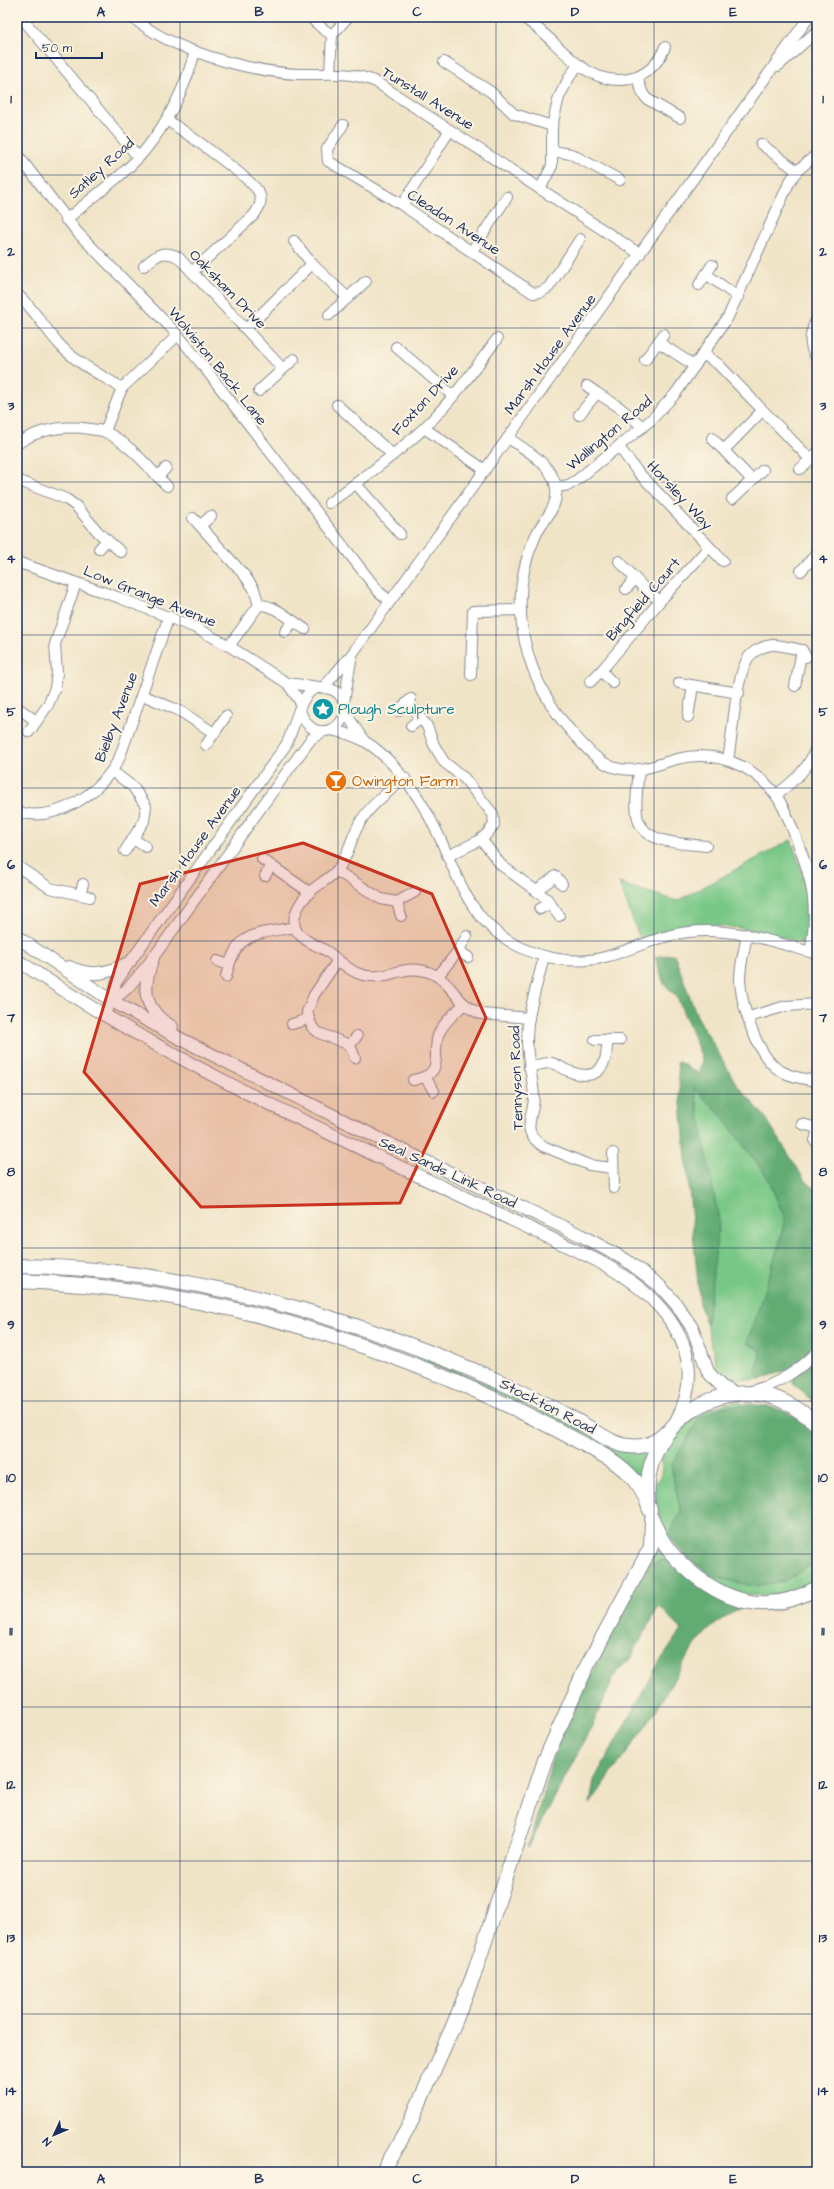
<svg xmlns="http://www.w3.org/2000/svg" width="834" height="2189" font-family="'Architects Daughter',sans-serif">
<style>
.green{fill:#78c786;stroke:#4a7b72}
.forest{fill:#62ac73;stroke:#3e6e68}
.lines{fill:none;stroke-linecap:round;stroke-linejoin:round}
.minor-casing{stroke:#868a92;stroke-width:12}
.major-casing{stroke:#868a92;stroke-width:14}
.highway-casing{stroke:#868a92;stroke-width:16}
.minor{stroke:#fff;stroke-width:10}
.major{stroke:#fff;stroke-width:12}
.highway{stroke:#fff;stroke-width:14}
.marked{fill:#c8321e;fill-opacity:0.2;stroke:#c8321e;stroke-width:3;stroke-linejoin:round}
.grid{fill:none;stroke:#1b2f5e;stroke-width:1;stroke-opacity:0.55}
.labels{text-anchor:middle;stroke-width:4;stroke-linejoin:round;paint-order:stroke}
.street-label{font-size:15px;fill:#1b2f5e;stroke:#fcf5e5}
.culture-label{font-size:15px;fill:#0d838f;stroke:#fcf5e5;text-anchor:start}
.food-label{font-size:15px;fill:#c56008;stroke:#fcf5e5;text-anchor:start}
.neatline{fill:none;stroke:#1b2f5e;stroke-width:1.5}
.grid-label{font-size:13px;text-anchor:middle;font-weight:bold;fill:#1b2f5e}
</style>
<rect width="100%" height="100%" fill="#fcf5e5"/>
<filter id="ink" filterUnits="userSpaceOnUse"><feTurbulence type="fractalNoise" baseFrequency=".025" numOctaves="2"/><feDisplacementMap in="SourceGraphic" scale="8" xChannelSelector="R" yChannelSelector="G"/><feConvolveMatrix kernelMatrix="1 2 1 2 8 2 1 2 1" color-interpolation-filters="sRGB"/></filter>
<filter id="wash" filterUnits="userSpaceOnUse"><feTurbulence type="fractalNoise" baseFrequency=".012" numOctaves="4" result="noise"/><feDisplacementMap in="SourceGraphic" scale="16" xChannelSelector="R" yChannelSelector="G"/><feGaussianBlur stdDeviation="0.9" result="paint"/><feColorMatrix in="noise" values="0 0 0 0 0 0 0 0 0 0 0 0 0 0 0 0 0 1.4 0 .05"/><feComposite in="paint" operator="in"/></filter>
<g filter="url(#wash)">
<rect width="100%" height="100%" fill="#f0e4c7"/>
<!-- green -->
<g class="green">
<path d="M791,840L803,873L808,910L807,936L801,943C760,930 716,920 673,929C662,931 651,936 640,939L619,883L677,901Z"/>
<path d="M694,1087L723,1118L768,1178L785,1219L779,1245L748,1344L761,1350L756,1373L760,1379C743,1381 733,1380 718,1372L707,1326L710,1300L705,1147Z"/>
<polygon points="417,1353 523,1400 632,1452 648,1452 642,1480 606,1450 546,1416 472,1381 415,1358"/>
<path d="M739,1400L743,1405L723,1407L684,1446L671,1466L681,1513L667,1536C660,1518 654,1503 654,1483C662,1477 665,1470 660,1461C679,1420 698,1411 739,1400Z"/>
<polygon points="658,1546 668,1559 648,1564"/>
<polygon points="683,1554 717,1578 813,1565 817,1560 817,1581 794,1592 769,1596 742,1595 717,1583"/>
</g>
<!-- forest -->
<g class="forest">
<polygon points="674,954 697,1016 737,1085 766,1118 804,1179 817,1191 817,1344 790,1369 760,1379 756,1373 761,1350 747,1343 779,1245 785,1219 768,1178 723,1118 694,1087 719,1221 707,1326 700,1306 677,1061 700,1074 702,1058 677,997 664,984 655,957"/>
<polygon points="817,1358 817,1405 793,1384 794,1377"/>
<path d="M748,1404C782,1408 795,1411 817,1439V1560L786,1581L752,1586L717,1578L683,1554L667,1536L681,1513L671,1466L700,1417L723,1407Z"/>
<path d="M668,1559C691,1580 713,1596 741,1609C697,1626 680,1671 657,1709C636,1741 612,1772 590,1804L594,1780L660,1661L682,1630L659,1606L631,1658L616,1673L593,1724L528,1848L554,1753L604,1646L648,1564Z"/>
</g>
</g>
<g filter="url(#ink)">
<g class="lines">
<!-- minor casing -->
<g class="minor-casing">
<g id="minor">
<polyline points="21,17 138,157"/>
<path d="M132,17C171,50 246,71 298,74C327,75 348,70 376,82L640,254"/>
<polyline points="310,17 323,29 332,35 330,73"/>
<path d="M522,17C544,30 559,50 579,65C610,89 650,85 665,47"/>
<polyline points="332,35 348,17"/>
<polyline points="444,62 491,92 514,114 552,126"/>
<polyline points="778,66 817,31"/>
<polyline points="637,78 643,94 647,99 680,118"/>
<path d="M167,120C182,130 255,181 259,193C263,201 259,208 254,215L192,272"/>
<polyline points="343,125 327,149 328,161 402,205 533,293 541,292 549,287 580,239"/>
<polyline points="761,144 797,171"/>
<polyline points="552,151 571,154 620,180"/>
<polyline points="17,154 77,232 178,335 200,362 379,592 390,601"/>
<polyline points="540,189 552,166 552,126 559,97 570,76 578,65"/>
<polyline points="402,205 450,130"/>
<path d="M66,220C90,199 127,173 146,149C169,120 186,86 195,51"/>
<polyline points="294,241 312,264 348,298"/>
<polyline points="472,251 507,197"/>
<path d="M144,266C156,256 162,249 178,257L283,369"/>
<polyline points="706,274 738,297"/>
<polyline points="699,285 712,265"/>
<path d="M17,294C34,309 44,327 59,344C76,363 101,375 122,388"/>
<polyline points="329,315 366,281"/>
<path d="M817,318C810,333 807,344 817,359"/>
<polyline points="246,329 312,264"/>
<polyline points="658,342 695,366"/>
<polyline points="396,347 453,396"/>
<polyline points="703,354 718,364 810,459"/>
<polyline points="645,360 664,334"/>
<polyline points="259,391 294,359"/>
<polyline points="597,393 619,407 643,427"/>
<polyline points="337,405 393,455"/>
<polyline points="579,415 597,393 587,386"/>
<polyline points="424,428 485,470"/>
<polyline points="105,431 122,388 178,335"/>
<path d="M508,438C526,450 552,464 556,487C559,508 543,519 535,537C504,606 526,683 576,737C587,749 600,764 616,768C638,774 657,764 677,759C714,749 753,765 775,794C785,807 790,823 796,838C812,878 819,908 810,952"/>
<polyline points="712,438 752,480"/>
<path d="M17,444C39,429 63,425 90,429C95,430 101,430 105,432C127,441 150,469 167,486"/>
<polyline points="619,447 637,471 723,561"/>
<polyline points="724,450 762,411"/>
<polyline points="800,469 817,453"/>
<polyline points="158,477 166,468"/>
<polyline points="17,480 66,499 76,506 99,533 121,552"/>
<polyline points="356,484 400,534"/>
<polyline points="556,487 569,485 577,480 652,419 676,393 728,317 789,183 797,171 817,154"/>
<polyline points="732,499 763,470"/>
<path d="M329,503C361,480 394,456 423,429C451,402 474,370 497,339"/>
<polyline points="193,518 245,576 254,589 259,605 229,646"/>
<polyline points="200,526 211,516"/>
<polyline points="99,549 107,540"/>
<polyline points="619,561 643,587 660,601"/>
<polyline points="17,562 120,598 196,628 229,646 287,683 301,703"/>
<polyline points="801,571 817,553"/>
<polyline points="626,589 635,579"/>
<path d="M259,605C276,605 290,620 305,629"/>
<polyline points="285,632 293,622"/>
<polyline points="601,671 613,683"/>
<polyline points="471,675 473,611 521,610"/>
<polyline points="590,682 601,671 660,601 709,547"/>
<polyline points="287,683 319,687"/>
<polyline points="679,683 739,693"/>
<polyline points="795,686 802,650"/>
<polyline points="324,687 352,654 444,527 809,17"/>
<polyline points="142,695 180,711 214,733"/>
<polyline points="344,702 352,654"/>
<polyline points="408,702 427,726 434,745 444,762 464,778 493,814 494,825 486,835 478,841 448,856"/>
<polyline points="21,710 36,721"/>
<polyline points="398,711 411,699"/>
<polyline points="345,712 363,739"/>
<polyline points="688,717 693,686"/>
<polyline points="411,726 421,718"/>
<path d="M331,730C359,735 373,744 393,765C412,786 427,810 439,836C459,880 470,921 516,945C542,959 576,965 605,957C633,950 659,935 689,932C734,927 774,942 817,954"/>
<polyline points="29,732 48,705 55,688 57,673 55,644 76,583"/>
<polyline points="206,745 226,716"/>
<path d="M728,760C733,733 735,680 748,658C753,651 763,646 772,645C781,644 793,649 802,650L806,657"/>
<path d="M639,769C638,785 634,804 638,819C645,845 685,843 706,846"/>
<polyline points="112,771 133,787 146,806 144,821 125,851"/>
<path d="M405,778C387,793 367,807 357,828C350,841 348,857 338,869C331,878 318,884 310,892C300,901 287,922 299,934C306,942 316,945 325,950C336,957 345,968 357,973C385,984 399,964 425,971C452,978 455,1005 481,1014L529,1018"/>
<path d="M776,795C794,781 811,767 817,744"/>
<path d="M17,812C58,823 100,793 119,759L169,616"/>
<polyline points="133,839 146,847"/>
<polyline points="481,839 501,865 547,899 559,916"/>
<polyline points="262,859 309,892"/>
<polyline points="17,866 50,888 90,897"/>
<polyline points="337,871 381,899 397,902 415,892"/>
<polyline points="265,876 271,866"/>
<polyline points="537,890 556,876 562,884"/>
<polyline points="80,895 83,884"/>
<polyline points="397,902 401,916"/>
<polyline points="540,909 550,903"/>
<path d="M747,934C745,948 740,964 740,979C741,1005 757,1056 779,1070C791,1077 804,1079 817,1081"/>
<polyline points="458,951 468,957"/>
<path d="M544,956C538,983 527,1012 527,1040C527,1059 533,1078 534,1097C534,1117 519,1131 543,1146L589,1165L612,1168"/>
<polyline points="338,960 314,995 307,1012 312,1027 319,1033 350,1045"/>
<polyline points="217,961 229,965"/>
<polyline points="438,976 458,951 467,936"/>
<path d="M226,977C236,931 253,935 295,927"/>
<polyline points="112,1001 128,988 153,958 286,773 311,739 324,731"/>
<path d="M104,1015L112,1001L116,983L130,962L286,745C296,728 299,682 326,688C332,689 338,692 341,697C359,724 311,752 300,709"/>
<polyline points="749,1017 786,1006 817,1004"/>
<polyline points="292,1024 308,1019"/>
<polyline points="595,1040 620,1040"/>
<polyline points="355,1058 350,1045 357,1036"/>
<path d="M529,1067C536,1065 544,1063 551,1063C558,1064 564,1070 571,1072C599,1082 608,1065 607,1040"/>
<polyline points="425,1077 434,1091"/>
<path d="M413,1080C448,1074 430,1053 439,1033C444,1022 455,1013 463,1005"/>
<polyline points="802,1124 817,1128"/>
<polyline points="815,1141 817,1133"/>
<polyline points="613,1153 614,1188"/>
<path d="M751,1391C778,1384 797,1372 817,1352"/>
</g>
</g>
<!-- major casing -->
<g class="major-casing">
<g id="major">
<polyline points="17,937 112,1001 179,1038 396,1147 582,1236 626,1260 660,1286 676,1304 693,1329 708,1372 722,1387 735,1394"/>
<path d="M153,958C142,987 142,1009 172,1027"/>
<path d="M17,960C197,1081 399,1164 594,1259C655,1290 717,1349 675,1423"/>
<path d="M69,967C92,978 109,973 130,962"/>
</g>
</g>
<!-- highway casing -->
<g class="highway-casing">
<g id="highway">
<path d="M17,1266C182,1267 359,1318 509,1386C535,1398 560,1412 586,1426C599,1433 613,1445 629,1446C644,1448 655,1443 666,1433"/>
<path d="M17,1281C227,1288 429,1355 610,1459C630,1472 643,1487 650,1510"/>
<path d="M648,1499C642,1436 702,1383 764,1395C785,1399 801,1411 817,1424"/>
<path d="M654,1523C662,1545 675,1559 693,1574C732,1605 771,1614 817,1588"/>
<polyline points="383,2172 408,2128 454,2024 474,1974 545,1760 585,1670 651,1547 652,1519"/>
</g>
</g>
<!-- minor -->
<use href="#minor" class="minor"/>
<!-- major -->
<use href="#major" class="major"/>
<!-- highway -->
<use href="#highway" class="highway"/>
</g>
</g>
<!-- marked area -->
<path class="marked" d="M303,843L432,894L486,1018L400,1203L201,1207L84,1072L140,884Z"/>
<!-- grid -->
<path class="grid" d="M180,17V2172M338,17V2172M496,17V2172M654,17V2172M17,175H817M17,328H817M17,482H817M17,635H817M17,788H817M17,941H817M17,1094H817M17,1248H817M17,1401H817M17,1554H817M17,1707H817M17,1861H817M17,2014H817"/>
<!-- icons -->
<defs>
<g id="sight-disc" transform="scale(1.15)"><circle r="9.5" fill="#0f9aa8" stroke="#fcf5e5"/><path d="M0-6L1.8-2.2L6-1.7L2.9 1.2L3.7 5.4L0 3.3L-3.7 5.4L-2.9 1.2L-6-1.7L-1.8-2.2Z" fill="#fff"/></g>
<g id="bar-disc" transform="scale(1.15)"><circle r="9.5" fill="#e8710a" stroke="#fcf5e5"/><path d="M-6-5H6L.8 .8V4.5H3.5V6h-7V4.5H-.8V.8Z" fill="#fff"/></g>
</defs>
<g fill-rule="evenodd">
<use href="#sight-disc" x="323" y="709"/>
<use href="#bar-disc" x="336" y="781"/>
</g>
<g class="labels">
<!-- street labels -->
<g class="street-label">
<text transform="translate(428 98) rotate(32)" y="5">Tunstall Avenue</text>
<text transform="translate(101 168) rotate(-42)" y="5">Satley Road</text>
<text transform="translate(454 222) rotate(33)" y="5">Cleadon Avenue</text>
<text transform="translate(228 289) rotate(46)" y="5">Oaksham Drive</text>
<text transform="translate(550 354) rotate(-54)" y="5">Marsh House Avenue</text>
<text transform="translate(218 366) rotate(51)" y="5">Wolviston Back Lane</text>
<text transform="translate(425 400) rotate(-47)" y="5">Foxton Drive</text>
<text transform="translate(609 433) rotate(-40)" y="5">Wallington Road</text>
<text transform="translate(680 495) rotate(47)" y="5">Horsley Way</text>
<text transform="translate(150 596) rotate(22)" y="5">Low Grange Avenue</text>
<text transform="translate(643 599) rotate(-49)" y="5">Bingfield Court</text>
<text transform="translate(116 717) rotate(-69)" y="5">Bielby Avenue</text>
<text transform="translate(195 846) rotate(-54)" y="5">Marsh House Avenue</text>
<text transform="translate(516 1078) rotate(-92)" y="5">Tennyson Road</text>
<text transform="translate(448 1172) rotate(25)" y="5">Seal Sands Link Road</text>
<text transform="translate(548 1406) rotate(27)" y="5">Stockton Road</text>
</g>
<!-- culture labels -->
<g class="culture-label">
<text x="338" y="714">Plough Sculpture</text>
</g>
<!-- food labels -->
<g class="food-label">
<text x="352" y="786">Owington Farm</text>
</g>
</g>
<!-- margin -->
<rect width="834" height="2189" fill="none" stroke="#fcf5e5" stroke-width="44"/>
<!-- north arrow -->
<g transform="translate(54 2135) rotate(226)" stroke="#fcf5e5" stroke-width="3" paint-order="stroke">
<path d="M0-3L7 15L0 10L-7 15Z" fill="#1b2f5e"/>
<text y="-6" font-size="11" font-weight="bold" text-anchor="middle" fill="#1b2f5e">N</text>
</g>
<!-- scale -->
<path d="M36 52v6h66v-6" fill="none" stroke="#1b2f5e" stroke-width="2"/>
<text x="42" y="52" font-size="12" fill="#1b2f5e" stroke="#fcf5e5" stroke-width="3" paint-order="stroke">50 m</text>
<rect x="22" y="22" width="790" height="2145" class="neatline"/>
<g class="grid-label">
<text x="101" y="16">A</text>
<text x="259" y="16">B</text>
<text x="417" y="16">C</text>
<text x="575" y="16">D</text>
<text x="733" y="16">E</text>
<text x="11" y="103">1</text>
<text x="823" y="103">1</text>
<text x="11" y="256">2</text>
<text x="823" y="256">2</text>
<text x="11" y="410">3</text>
<text x="823" y="410">3</text>
<text x="11" y="563">4</text>
<text x="823" y="563">4</text>
<text x="11" y="716">5</text>
<text x="823" y="716">5</text>
<text x="11" y="869">6</text>
<text x="823" y="869">6</text>
<text x="11" y="1022">7</text>
<text x="823" y="1022">7</text>
<text x="11" y="1176">8</text>
<text x="823" y="1176">8</text>
<text x="11" y="1329">9</text>
<text x="823" y="1329">9</text>
<text x="11" y="1482">10</text>
<text x="823" y="1482">10</text>
<text x="11" y="1635">11</text>
<text x="823" y="1635">11</text>
<text x="11" y="1789">12</text>
<text x="823" y="1789">12</text>
<text x="11" y="1942">13</text>
<text x="823" y="1942">13</text>
<text x="11" y="2095">14</text>
<text x="823" y="2095">14</text>
<text x="101" y="2183">A</text>
<text x="259" y="2183">B</text>
<text x="417" y="2183">C</text>
<text x="575" y="2183">D</text>
<text x="733" y="2183">E</text>
</g>
</svg>
